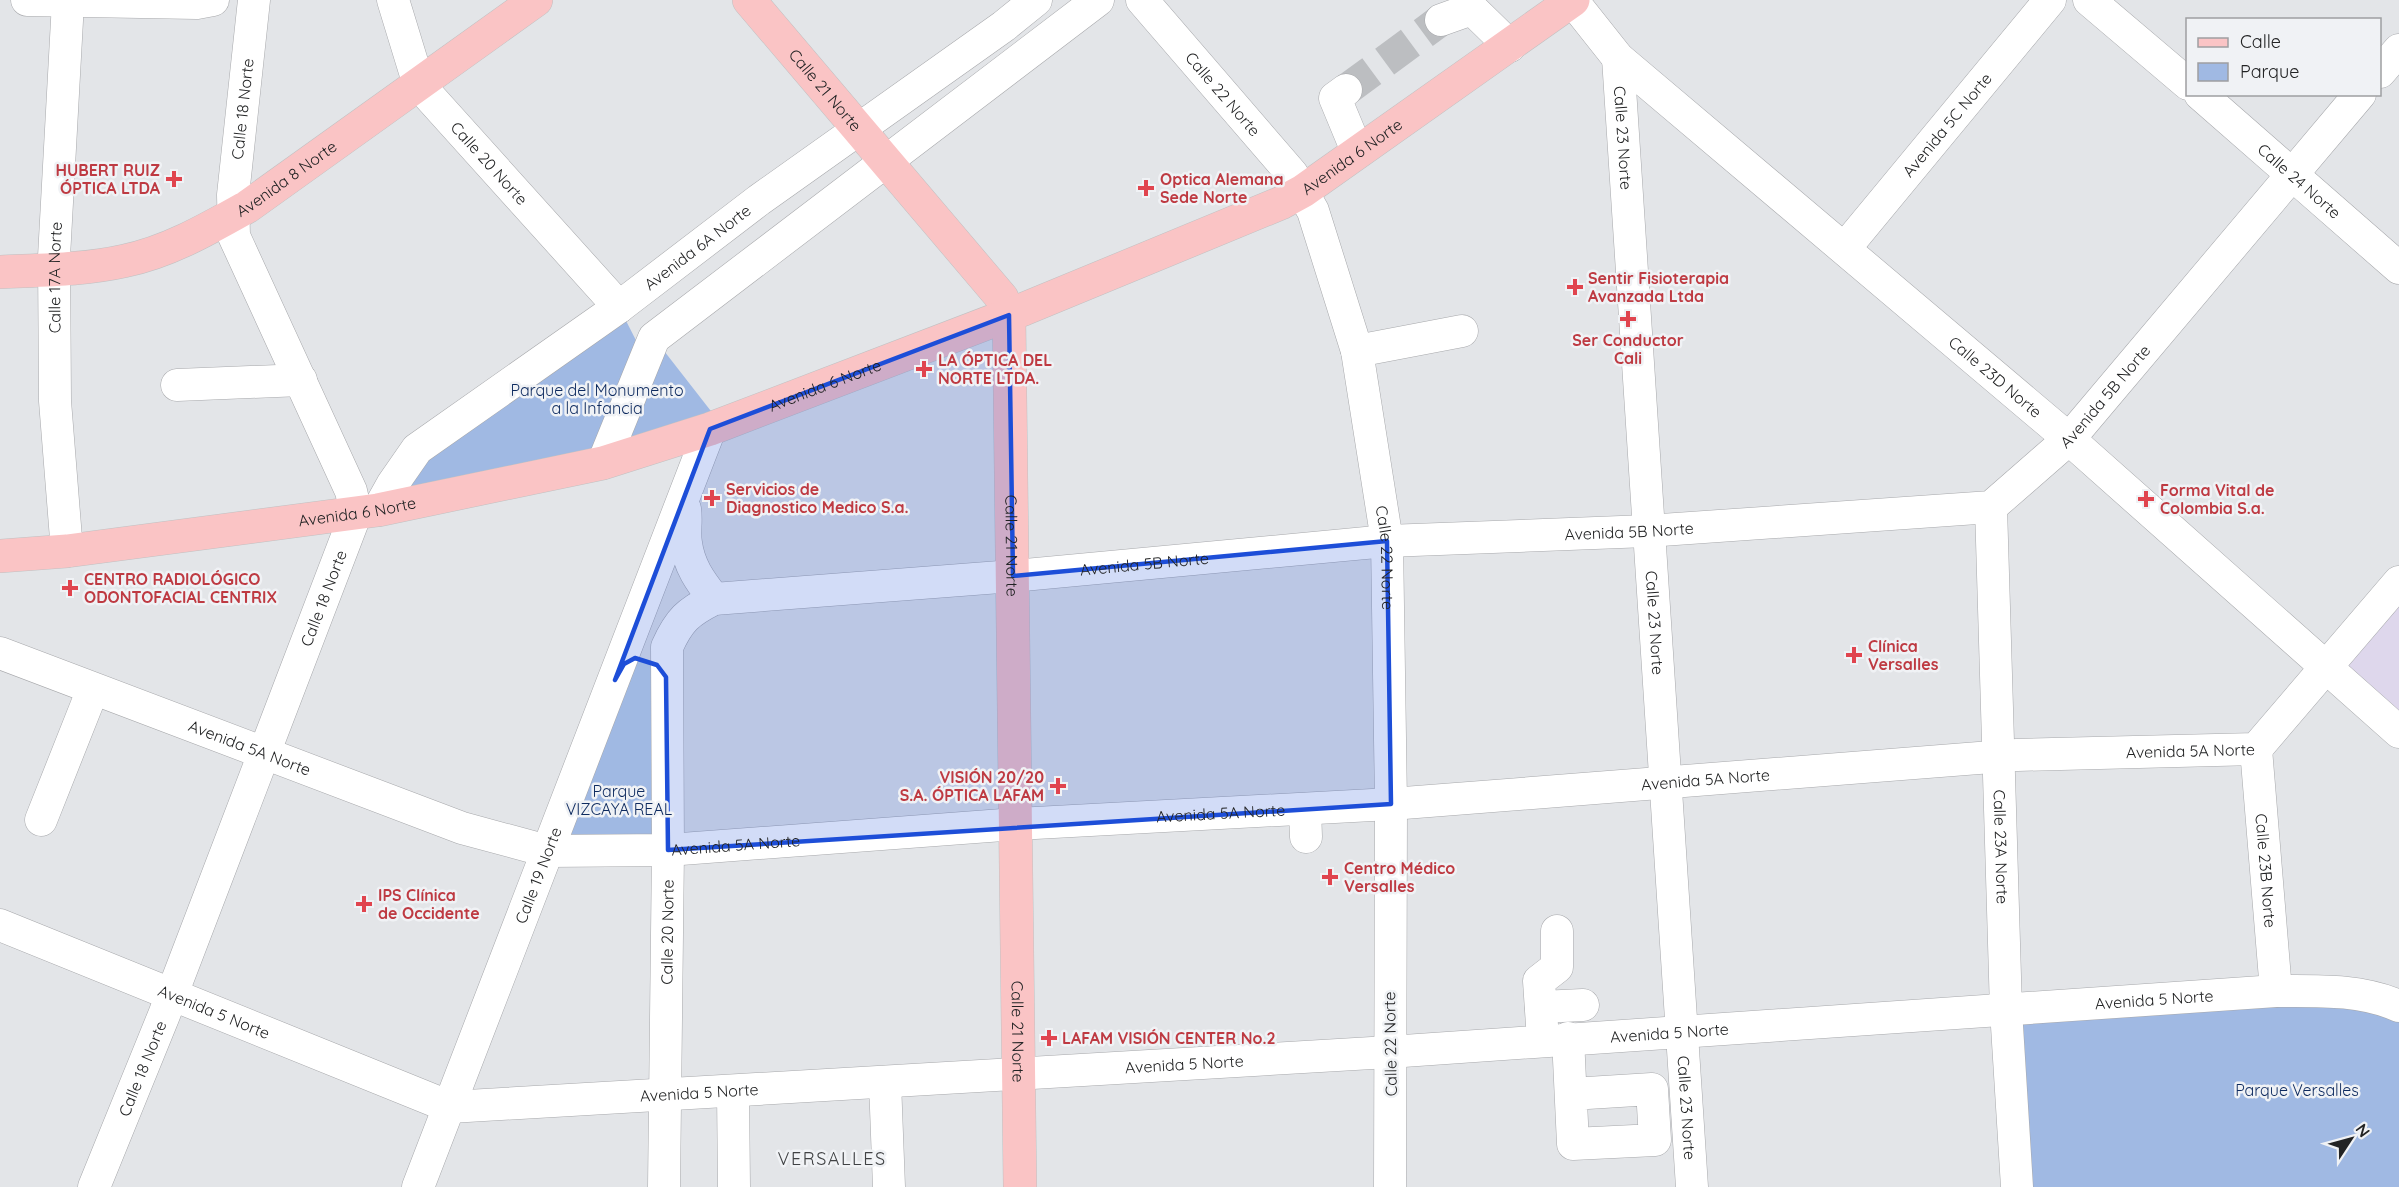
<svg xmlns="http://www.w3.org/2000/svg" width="2399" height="1187" font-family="Quicksand,sans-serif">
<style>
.commercial{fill:#ded7ec}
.green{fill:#a0b9e3}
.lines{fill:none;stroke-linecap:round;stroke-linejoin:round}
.minor-tunnel{stroke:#bcbec1;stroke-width:32;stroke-dasharray:32 16;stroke-linecap:butt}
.minor-casing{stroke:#a7a8ab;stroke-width:33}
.major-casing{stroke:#c1c1c2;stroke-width:34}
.minor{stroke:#fff;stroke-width:32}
.major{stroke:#fac4c5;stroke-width:33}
.marked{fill:#1d4ed8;fill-opacity:0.2;stroke:#1d4ed8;stroke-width:4.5;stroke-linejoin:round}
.health-dot{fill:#e0444e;stroke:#f0f2f5;stroke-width:2}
.labels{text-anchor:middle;stroke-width:5;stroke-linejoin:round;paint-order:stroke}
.street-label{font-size:16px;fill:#222324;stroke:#f0f2f5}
.health-label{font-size:16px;font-weight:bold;fill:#be3a42;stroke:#f0f2f5;text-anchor:start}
.park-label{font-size:16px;fill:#0d2a5f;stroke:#f0f2f5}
.neighbourhood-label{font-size:18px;letter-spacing:1.5px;fill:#404244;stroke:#f0f2f5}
</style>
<rect width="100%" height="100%" fill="#e3e5e8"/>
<!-- commercial -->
<polygon class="commercial" points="2399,582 2399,732 2337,654"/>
<!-- green -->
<g class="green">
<polygon points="619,307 645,358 654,338 721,424 407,505 392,485"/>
<polygon points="635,658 645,659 657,665 668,850 547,851"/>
<polygon points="2139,1002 2399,1006 2399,1187 2017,1187 2006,1010"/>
</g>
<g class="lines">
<!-- minor-tunnel -->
<polyline class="minor-tunnel" points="1346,90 1441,20"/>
<!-- minor casing -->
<g class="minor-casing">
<g id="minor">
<polyline points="27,0 197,3 213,0"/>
<path id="s1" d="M393,0L419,85L619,307"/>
<path id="s2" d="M1142,0L1292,174L1313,211L1357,351L1387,541L1391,804L1390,1187"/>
<path id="s3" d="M1572,0L1618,58L2069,439L2399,732"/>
<polyline points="2089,0 2188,84"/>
<polyline points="1441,20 1472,9 1510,46"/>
<path id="s4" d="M1618,58L1692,1187"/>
<polyline points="2380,72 2399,50"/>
<polyline points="1346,90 1335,98 1357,151"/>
<path id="s5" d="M2200,94L2399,268"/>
<path id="s6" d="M1845,248L2050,0"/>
<polyline points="1357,351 1462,331"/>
<polyline points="177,385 301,380"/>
<polyline points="603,463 654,338 1098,0"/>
<path id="s7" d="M1991,507L2006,1010L2017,1187"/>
<path d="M685,509C687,520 684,532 686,543C689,566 700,581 714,599"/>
<path id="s8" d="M378,510L392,485L417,449L619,307L759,200L1004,26L1036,0"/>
<path id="s9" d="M67,551L55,401L54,257L68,2"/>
<path id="s10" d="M0,653L462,828L547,851L668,850L1016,824L1391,804L2017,755L2256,749L2399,582"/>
<path id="s11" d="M2256,749L2276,991"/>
<polyline points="1305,809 1306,837"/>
<polyline points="41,820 93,689"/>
<path id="s12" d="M0,925L450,1107L1389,1052L2276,991C2319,991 2360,989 2399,1006"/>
<polyline points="1541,1007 1583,1005"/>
<polyline points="1568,1038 1573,1144 1655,1140 1652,1089 1571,1094"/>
<polyline points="1543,1040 1539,981 1557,967 1557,931"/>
<polyline points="885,1082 889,1187"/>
<polyline points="733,1091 734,1187"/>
<path id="s13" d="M94,1187L164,1015L356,513L351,491L234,236L233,195L254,0"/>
<path id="s14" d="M418,1187L710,429"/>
<path id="s15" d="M664,1187L668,850L667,647C679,620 688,612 714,599L1013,576L1387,541L1647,531L1991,507L2069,439L2360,94"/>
</g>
</g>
<!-- major casing -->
<g class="major-casing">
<g id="major">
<path id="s16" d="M749,0L1002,298L1009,315L1020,1187"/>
<path id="s17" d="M0,272C41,270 84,270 124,261C168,252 208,229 247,207L536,0"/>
<path id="s18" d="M0,556L67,551L378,510L603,463L710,429L1024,309L1281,203L1303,191L1573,0"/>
</g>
</g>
<!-- minor -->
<use href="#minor" class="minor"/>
<!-- major -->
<use href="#major" class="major"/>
</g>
<!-- marked area -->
<path class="marked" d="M1009,315L1013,576L1387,541L1391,804L668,850L666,677L657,665L635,658L624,664L615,680L710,429Z"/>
<!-- markers -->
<g class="health-dot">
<path d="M171 170h6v6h6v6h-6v6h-6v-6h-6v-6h6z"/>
<path d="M1143 179h6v6h6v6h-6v6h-6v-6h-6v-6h6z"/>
<path d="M1572 278h6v6h6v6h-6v6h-6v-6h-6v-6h6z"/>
<path d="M1625 310h6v6h6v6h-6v6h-6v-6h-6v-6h6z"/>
<path d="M921 360h6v6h6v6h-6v6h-6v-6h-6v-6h6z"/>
<path d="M709 489h6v6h6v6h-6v6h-6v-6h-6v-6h6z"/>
<path d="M2143 490h6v6h6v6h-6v6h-6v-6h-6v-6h6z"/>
<path d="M67 579h6v6h6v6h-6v6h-6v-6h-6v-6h6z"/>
<path d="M1851 646h6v6h6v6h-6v6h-6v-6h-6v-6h6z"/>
<path d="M1055 777h6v6h6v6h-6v6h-6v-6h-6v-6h6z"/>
<path d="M1327 868h6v6h6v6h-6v6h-6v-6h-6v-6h6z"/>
<path d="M361 895h6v6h6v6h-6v6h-6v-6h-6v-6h6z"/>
<path d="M1046 1029h6v6h6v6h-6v6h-6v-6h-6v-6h6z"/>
</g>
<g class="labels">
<!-- street labels -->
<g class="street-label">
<text dy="6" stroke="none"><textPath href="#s16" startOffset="118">Calle 21 Norte</textPath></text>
<text dy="6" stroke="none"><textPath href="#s2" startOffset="124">Calle 22 Norte</textPath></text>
<text dy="6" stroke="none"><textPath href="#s13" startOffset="1154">Calle 18 Norte</textPath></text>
<text dy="6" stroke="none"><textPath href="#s6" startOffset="160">Avenida 5C Norte</textPath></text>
<text dy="6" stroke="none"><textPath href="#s4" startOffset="80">Calle 23 Norte</textPath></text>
<text dy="6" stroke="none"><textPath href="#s18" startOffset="1422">Avenida 6 Norte</textPath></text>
<text dy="6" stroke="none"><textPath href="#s1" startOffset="194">Calle 20 Norte</textPath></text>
<text dy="6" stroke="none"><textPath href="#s17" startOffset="308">Avenida 8 Norte</textPath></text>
<text dy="6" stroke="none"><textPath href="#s5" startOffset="132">Calle 24 Norte</textPath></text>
<text dy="6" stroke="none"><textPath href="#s8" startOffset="418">Avenida 6A Norte</textPath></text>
<text dy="6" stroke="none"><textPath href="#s9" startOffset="274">Calle 17A Norte</textPath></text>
<text dy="6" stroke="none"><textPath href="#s3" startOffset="568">Calle 23D Norte</textPath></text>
<text dy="6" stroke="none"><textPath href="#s18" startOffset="846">Avenida 6 Norte</textPath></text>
<text dy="6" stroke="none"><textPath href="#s15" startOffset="2049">Avenida 5B Norte</textPath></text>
<text dy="6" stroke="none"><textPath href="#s18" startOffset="360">Avenida 6 Norte</textPath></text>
<text dy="6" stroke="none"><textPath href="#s15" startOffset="1527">Avenida 5B Norte</textPath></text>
<text dy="6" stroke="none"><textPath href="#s16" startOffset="640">Calle 21 Norte</textPath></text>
<text dy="6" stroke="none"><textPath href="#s2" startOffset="628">Calle 22 Norte</textPath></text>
<text dy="6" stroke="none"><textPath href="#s15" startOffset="1041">Avenida 5B Norte</textPath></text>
<text dy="6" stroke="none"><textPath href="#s13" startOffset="632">Calle 18 Norte</textPath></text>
<text dy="6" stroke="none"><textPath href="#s4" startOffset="566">Calle 23 Norte</textPath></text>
<text dy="6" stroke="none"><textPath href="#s10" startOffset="2229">Avenida 5A Norte</textPath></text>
<text dy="6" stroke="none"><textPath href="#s10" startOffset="267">Avenida 5A Norte</textPath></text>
<text dy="6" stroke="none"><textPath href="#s10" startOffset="1743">Avenida 5A Norte</textPath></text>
<text dy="6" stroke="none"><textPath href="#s10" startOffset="1257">Avenida 5A Norte</textPath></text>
<text dy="6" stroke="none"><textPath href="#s10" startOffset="771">Avenida 5A Norte</textPath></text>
<text dy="6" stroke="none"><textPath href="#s7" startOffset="340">Calle 23A Norte</textPath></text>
<text dy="6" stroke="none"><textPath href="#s11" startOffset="122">Calle 23B Norte</textPath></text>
<text dy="6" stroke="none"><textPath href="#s14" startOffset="334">Calle 19 Norte</textPath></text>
<text dy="6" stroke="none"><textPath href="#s15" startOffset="255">Calle 20 Norte</textPath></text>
<text dy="6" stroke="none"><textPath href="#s12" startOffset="2193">Avenida 5 Norte</textPath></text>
<text dy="6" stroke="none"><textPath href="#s12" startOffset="231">Avenida 5 Norte</textPath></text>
<text dy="6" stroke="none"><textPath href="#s16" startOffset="1126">Calle 21 Norte</textPath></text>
<text dy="6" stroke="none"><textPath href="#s12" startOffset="1707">Avenida 5 Norte</textPath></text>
<text transform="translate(1390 1044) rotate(-91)" y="6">Calle 22 Norte</text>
<text dy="6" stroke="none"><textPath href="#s12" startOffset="1221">Avenida 5 Norte</textPath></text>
<text dy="6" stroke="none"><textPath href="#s13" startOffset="128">Calle 18 Norte</textPath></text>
<text dy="6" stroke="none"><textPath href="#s12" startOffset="735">Avenida 5 Norte</textPath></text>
<text dy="6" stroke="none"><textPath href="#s4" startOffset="1052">Calle 23 Norte</textPath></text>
</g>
<!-- health labels -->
<g class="health-label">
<text x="160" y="176" text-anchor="end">HUBERT RUIZ<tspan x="160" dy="18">ÓPTICA LTDA</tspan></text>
<text x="1160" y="185">Optica Alemana<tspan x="1160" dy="18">Sede Norte</tspan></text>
<text x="1588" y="284">Sentir Fisioterapia<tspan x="1588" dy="18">Avanzada Ltda</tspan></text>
<text x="1628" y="346" text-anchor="middle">Ser Conductor<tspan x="1628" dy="18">Cali</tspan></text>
<text x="938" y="366">LA ÓPTICA DEL<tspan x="938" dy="18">NORTE LTDA.</tspan></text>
<text x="726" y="495">Servicios de<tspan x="726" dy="18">Diagnostico Medico S.a.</tspan></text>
<text x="2160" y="496">Forma Vital de<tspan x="2160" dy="18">Colombia S.a.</tspan></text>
<text x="84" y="585">CENTRO RADIOLÓGICO<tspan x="84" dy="18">ODONTOFACIAL CENTRIX</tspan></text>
<text x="1868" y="652">Clínica<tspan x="1868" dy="18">Versalles</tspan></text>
<text x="1044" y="783" text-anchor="end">VISIÓN 20/20<tspan x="1044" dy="18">S.A. ÓPTICA LAFAM</tspan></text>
<text x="1344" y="874">Centro Médico<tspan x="1344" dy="18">Versalles</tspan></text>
<text x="378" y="901">IPS Clínica<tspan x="378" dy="18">de Occidente</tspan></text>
<text x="1062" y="1044">LAFAM VISIÓN CENTER No.2</text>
</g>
<!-- park labels -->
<g class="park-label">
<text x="597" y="396">Parque del Monumento<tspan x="597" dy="18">a la Infancia</tspan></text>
<text x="619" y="797">Parque<tspan x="619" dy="18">VIZCAYA REAL</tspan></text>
<text x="2297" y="1096">Parque Versalles</text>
</g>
<!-- neighbourhood labels -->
<g class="neighbourhood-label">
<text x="832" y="1165">VERSALLES</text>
</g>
</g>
<!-- legend -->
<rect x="2186" y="18" width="195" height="78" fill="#f0f2f5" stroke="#9e9fa1" stroke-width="1.5"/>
<rect x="2198" y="38" width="30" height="9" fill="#fac4c5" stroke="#9e9fa1" stroke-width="1.5"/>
<text x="2240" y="48" font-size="18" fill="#222324">Calle</text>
<rect x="2198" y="63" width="30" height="18" fill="#a0b9e3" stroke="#9e9fa1" stroke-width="1.5"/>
<text x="2240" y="78" font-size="18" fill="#222324">Parque</text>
<!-- north arrow -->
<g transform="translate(2351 1139) rotate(54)" stroke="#f0f2f5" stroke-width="4.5" paint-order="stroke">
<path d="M0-4.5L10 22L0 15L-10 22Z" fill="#222324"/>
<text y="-9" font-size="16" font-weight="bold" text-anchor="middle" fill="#222324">N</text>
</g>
</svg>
